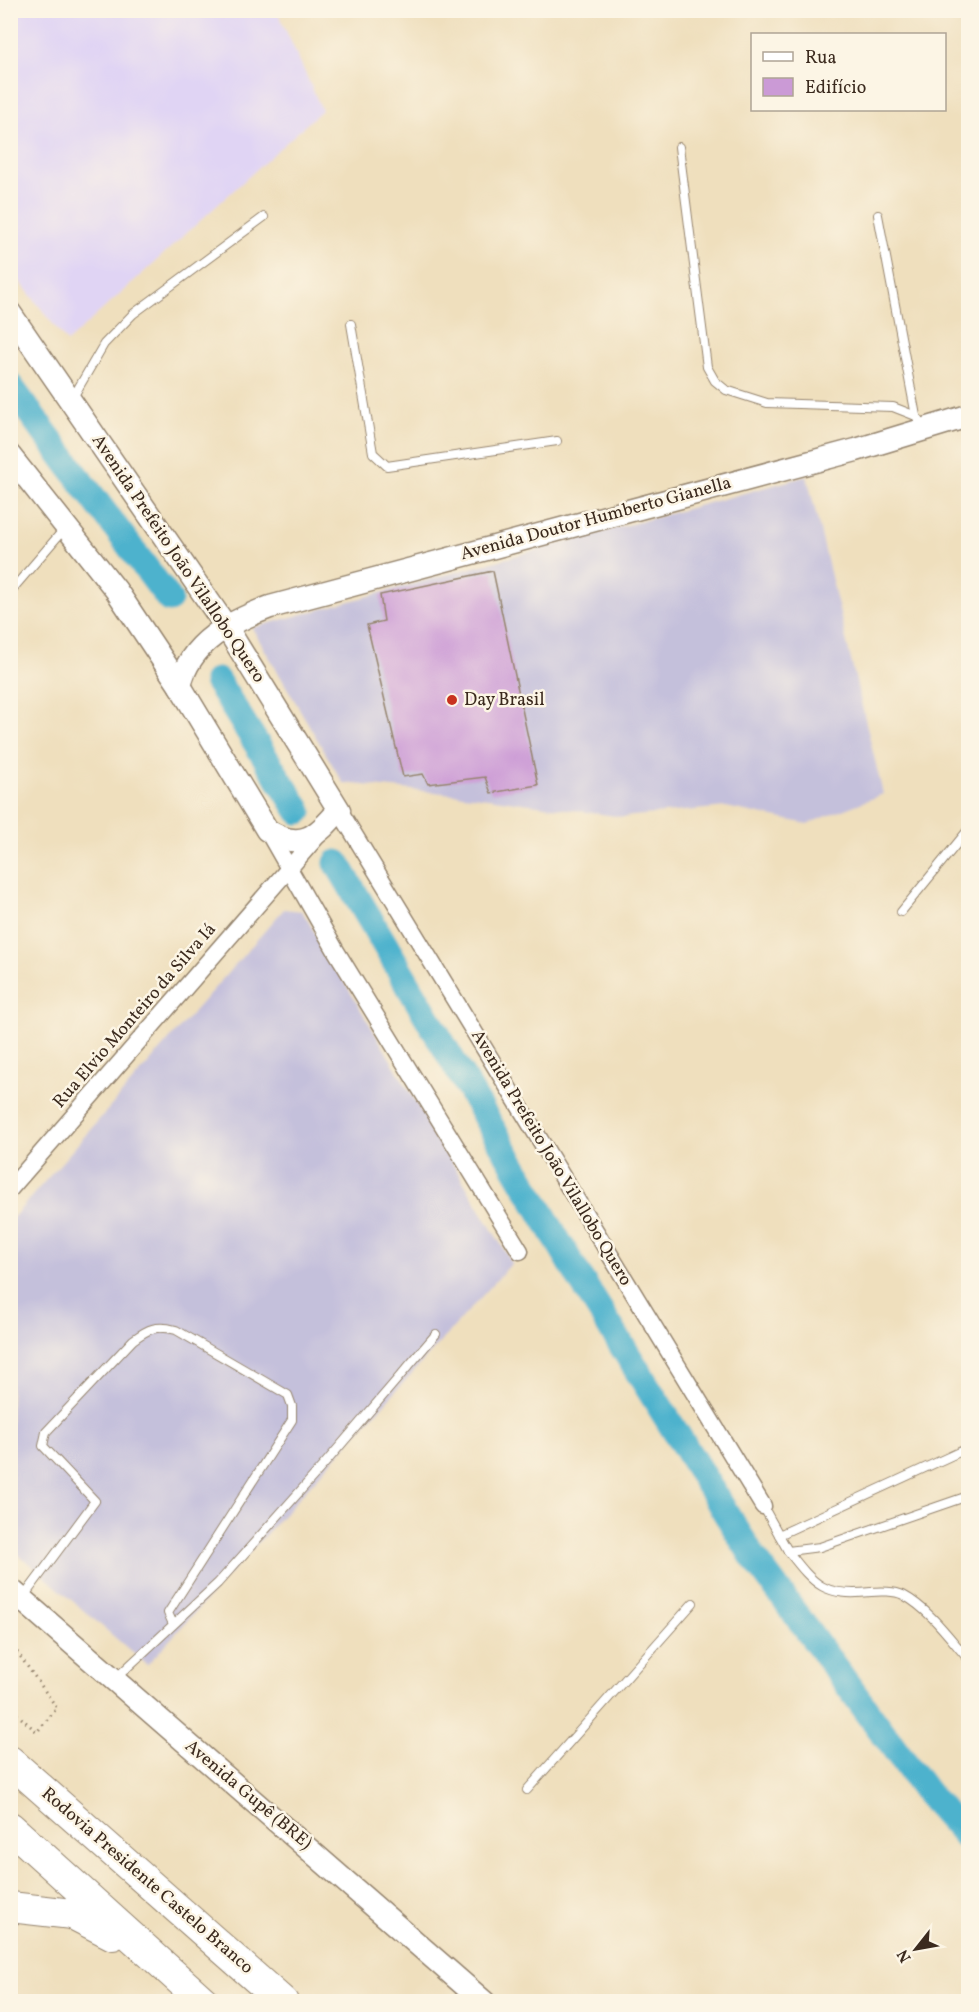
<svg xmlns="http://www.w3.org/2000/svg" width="979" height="2012" font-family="Vollkorn,serif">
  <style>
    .built { fill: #e0d4f4 }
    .industrial { fill: #c4c0db }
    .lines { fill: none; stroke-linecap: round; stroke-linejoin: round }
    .river { stroke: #4eb2cd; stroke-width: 27 }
    .building { fill: #cb9ad6 }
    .lane-casing { stroke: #95846e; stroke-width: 10 }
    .street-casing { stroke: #95846e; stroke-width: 19 }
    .secondary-casing { stroke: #95846e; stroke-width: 25 }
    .highway-casing { stroke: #95846e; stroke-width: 32 }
    .path { stroke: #95846e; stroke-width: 3; stroke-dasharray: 1.5 4.5; stroke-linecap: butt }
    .lane { stroke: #fff; stroke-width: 8 }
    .street { stroke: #fff; stroke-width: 16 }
    .secondary { stroke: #fff; stroke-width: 22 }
    .highway { stroke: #fff; stroke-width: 30 }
    .poi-dot { fill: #c8321e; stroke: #fcf5e5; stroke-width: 2 }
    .labels { text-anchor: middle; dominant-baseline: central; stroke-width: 5; stroke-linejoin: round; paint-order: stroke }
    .street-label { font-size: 18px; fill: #3b2a1e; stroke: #fcf5e5 }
    .poi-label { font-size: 18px; fill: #3b2a1e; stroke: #fcf5e5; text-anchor: start }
  </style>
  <rect width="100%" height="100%" fill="#fcf5e5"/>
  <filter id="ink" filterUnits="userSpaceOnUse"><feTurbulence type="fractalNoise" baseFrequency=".0167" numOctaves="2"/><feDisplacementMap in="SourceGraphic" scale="12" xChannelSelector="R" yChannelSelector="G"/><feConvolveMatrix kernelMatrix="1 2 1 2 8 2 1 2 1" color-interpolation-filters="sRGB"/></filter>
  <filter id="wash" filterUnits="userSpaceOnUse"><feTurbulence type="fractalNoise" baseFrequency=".008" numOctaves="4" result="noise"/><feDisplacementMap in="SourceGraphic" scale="24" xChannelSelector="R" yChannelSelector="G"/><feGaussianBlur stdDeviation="1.35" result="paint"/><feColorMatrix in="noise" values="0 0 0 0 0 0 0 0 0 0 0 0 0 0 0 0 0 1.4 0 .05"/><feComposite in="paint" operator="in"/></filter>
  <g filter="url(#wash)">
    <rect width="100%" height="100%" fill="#efdfbd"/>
    <!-- built -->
    <path class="built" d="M11,10L277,11L322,110L67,342L11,270Z"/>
    <!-- industrial -->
    <g class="industrial">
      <path d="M807,476L883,794L807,824L726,807L623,817L473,796L343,783L252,628Z"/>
      <path d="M284,909L302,911L512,1263L147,1665L11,1548V1220Z"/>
    </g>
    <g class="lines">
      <!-- river -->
      <g class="river">
        <path d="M10,386L169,599"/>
        <path d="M217,681L299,811"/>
        <path d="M337,863L578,1275L752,1555L928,1794L968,1839"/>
      </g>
    </g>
    <g id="blocks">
      <!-- building -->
      <path class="building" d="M493,571L538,785L491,793L485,777L428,784L423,774L403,777L367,625L384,621L380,595Z"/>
    </g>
  </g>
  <g filter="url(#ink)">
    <use href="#blocks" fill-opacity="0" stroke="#95846e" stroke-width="1.5"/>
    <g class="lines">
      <defs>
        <g id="lane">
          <path d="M679,147L707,367L715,381L726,390L767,403L893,407L916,416L924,427"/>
          <path d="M878,215L916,416"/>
          <path d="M351,324L373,453L387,466L557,441"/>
          <path d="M72,399L104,344L133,314L264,217"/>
          <path d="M10,592L65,528"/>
          <path d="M901,912L968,830"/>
          <path d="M763,1506L788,1551L820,1547L968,1496"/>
          <path d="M779,1535L968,1448"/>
          <path d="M788,1551C815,1586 825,1597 871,1592C880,1591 895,1591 903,1595C929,1609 949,1637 968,1659"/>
          <path d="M22,1599L95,1501L43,1446L46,1432L133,1340C149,1328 157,1325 176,1330L288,1395L292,1406V1420L168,1613L173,1624"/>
          <path d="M116,1678L218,1583L327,1461L436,1334"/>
          <path d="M527,1790L693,1603"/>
        </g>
        <g id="street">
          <path d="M339,810L763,1506"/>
          <path d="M267,830L336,951L520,1251"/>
          <path d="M10,1189L319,834"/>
        </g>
        <g id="secondary">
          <path d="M10,313L225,625L339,810C317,836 301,852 267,830L180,686L116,590L10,456"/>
          <path d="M180,686C189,642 232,621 270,607L856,450L968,416"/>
          <path d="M10,1589L484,2002"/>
        </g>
        <g id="highway">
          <path d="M10,1761L283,2002"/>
          <path d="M10,1827L204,2002"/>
          <path d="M10,1907L72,1914L113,1935"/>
        </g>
      </defs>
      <!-- lane casing -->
      <use href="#lane" class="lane-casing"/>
      <!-- street casing -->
      <use href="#street" class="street-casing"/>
      <!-- secondary casing -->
      <use href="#secondary" class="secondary-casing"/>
      <!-- highway casing -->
      <use href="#highway" class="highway-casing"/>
      <!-- path -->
      <path class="path" d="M10,1642L57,1708L37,1732L10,1708"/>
      <!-- lane -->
      <use href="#lane" class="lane"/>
      <!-- street -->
      <use href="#street" class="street"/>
      <!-- secondary -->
      <use href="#secondary" class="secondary"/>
      <!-- highway -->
      <use href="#highway" class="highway"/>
    </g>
  </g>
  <!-- markers -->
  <circle class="poi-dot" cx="452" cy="700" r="6"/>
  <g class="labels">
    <!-- street labels -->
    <g class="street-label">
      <text transform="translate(596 519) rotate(-15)">Avenida Doutor Humberto Gianella</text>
      <text transform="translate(178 559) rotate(56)">Avenida Prefeito João Vilallobo Quero</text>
      <text transform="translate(135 1016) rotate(-49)">Rua Elvio Monteiro da Silva Iá</text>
      <text transform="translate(551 1158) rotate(59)">Avenida Prefeito João Vilallobo Quero</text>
      <text transform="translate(248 1795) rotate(40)">Avenida Gupê (BRE)</text>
      <text transform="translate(147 1881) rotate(41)">Rodovia Presidente Castelo Branco</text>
    </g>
    <!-- poi labels -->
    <g class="poi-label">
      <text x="464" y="700">Day Brasil</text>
    </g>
  </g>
  <!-- margin -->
  <rect width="979" height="2012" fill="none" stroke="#fcf5e5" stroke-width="36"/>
  <!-- legend -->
  <rect x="751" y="33" width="195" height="78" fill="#fcf5e5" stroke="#afa495" stroke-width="1.5"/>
  <rect x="763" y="52" width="30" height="9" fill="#ffffff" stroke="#afa495" stroke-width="1.5"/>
  <text x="805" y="63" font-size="18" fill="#3b2a1e">Rua</text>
  <rect x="763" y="78" width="30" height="18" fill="#cb9ad6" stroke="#afa495" stroke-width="1.5"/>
  <text x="805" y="93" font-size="18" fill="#3b2a1e">Edifício</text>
  <!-- north arrow -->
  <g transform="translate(916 1949) rotate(239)" stroke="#fcf5e5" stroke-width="4.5" paint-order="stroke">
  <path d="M0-4.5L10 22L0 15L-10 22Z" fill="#3b2a1e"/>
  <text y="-9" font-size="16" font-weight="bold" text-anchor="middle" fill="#3b2a1e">N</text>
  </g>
</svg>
